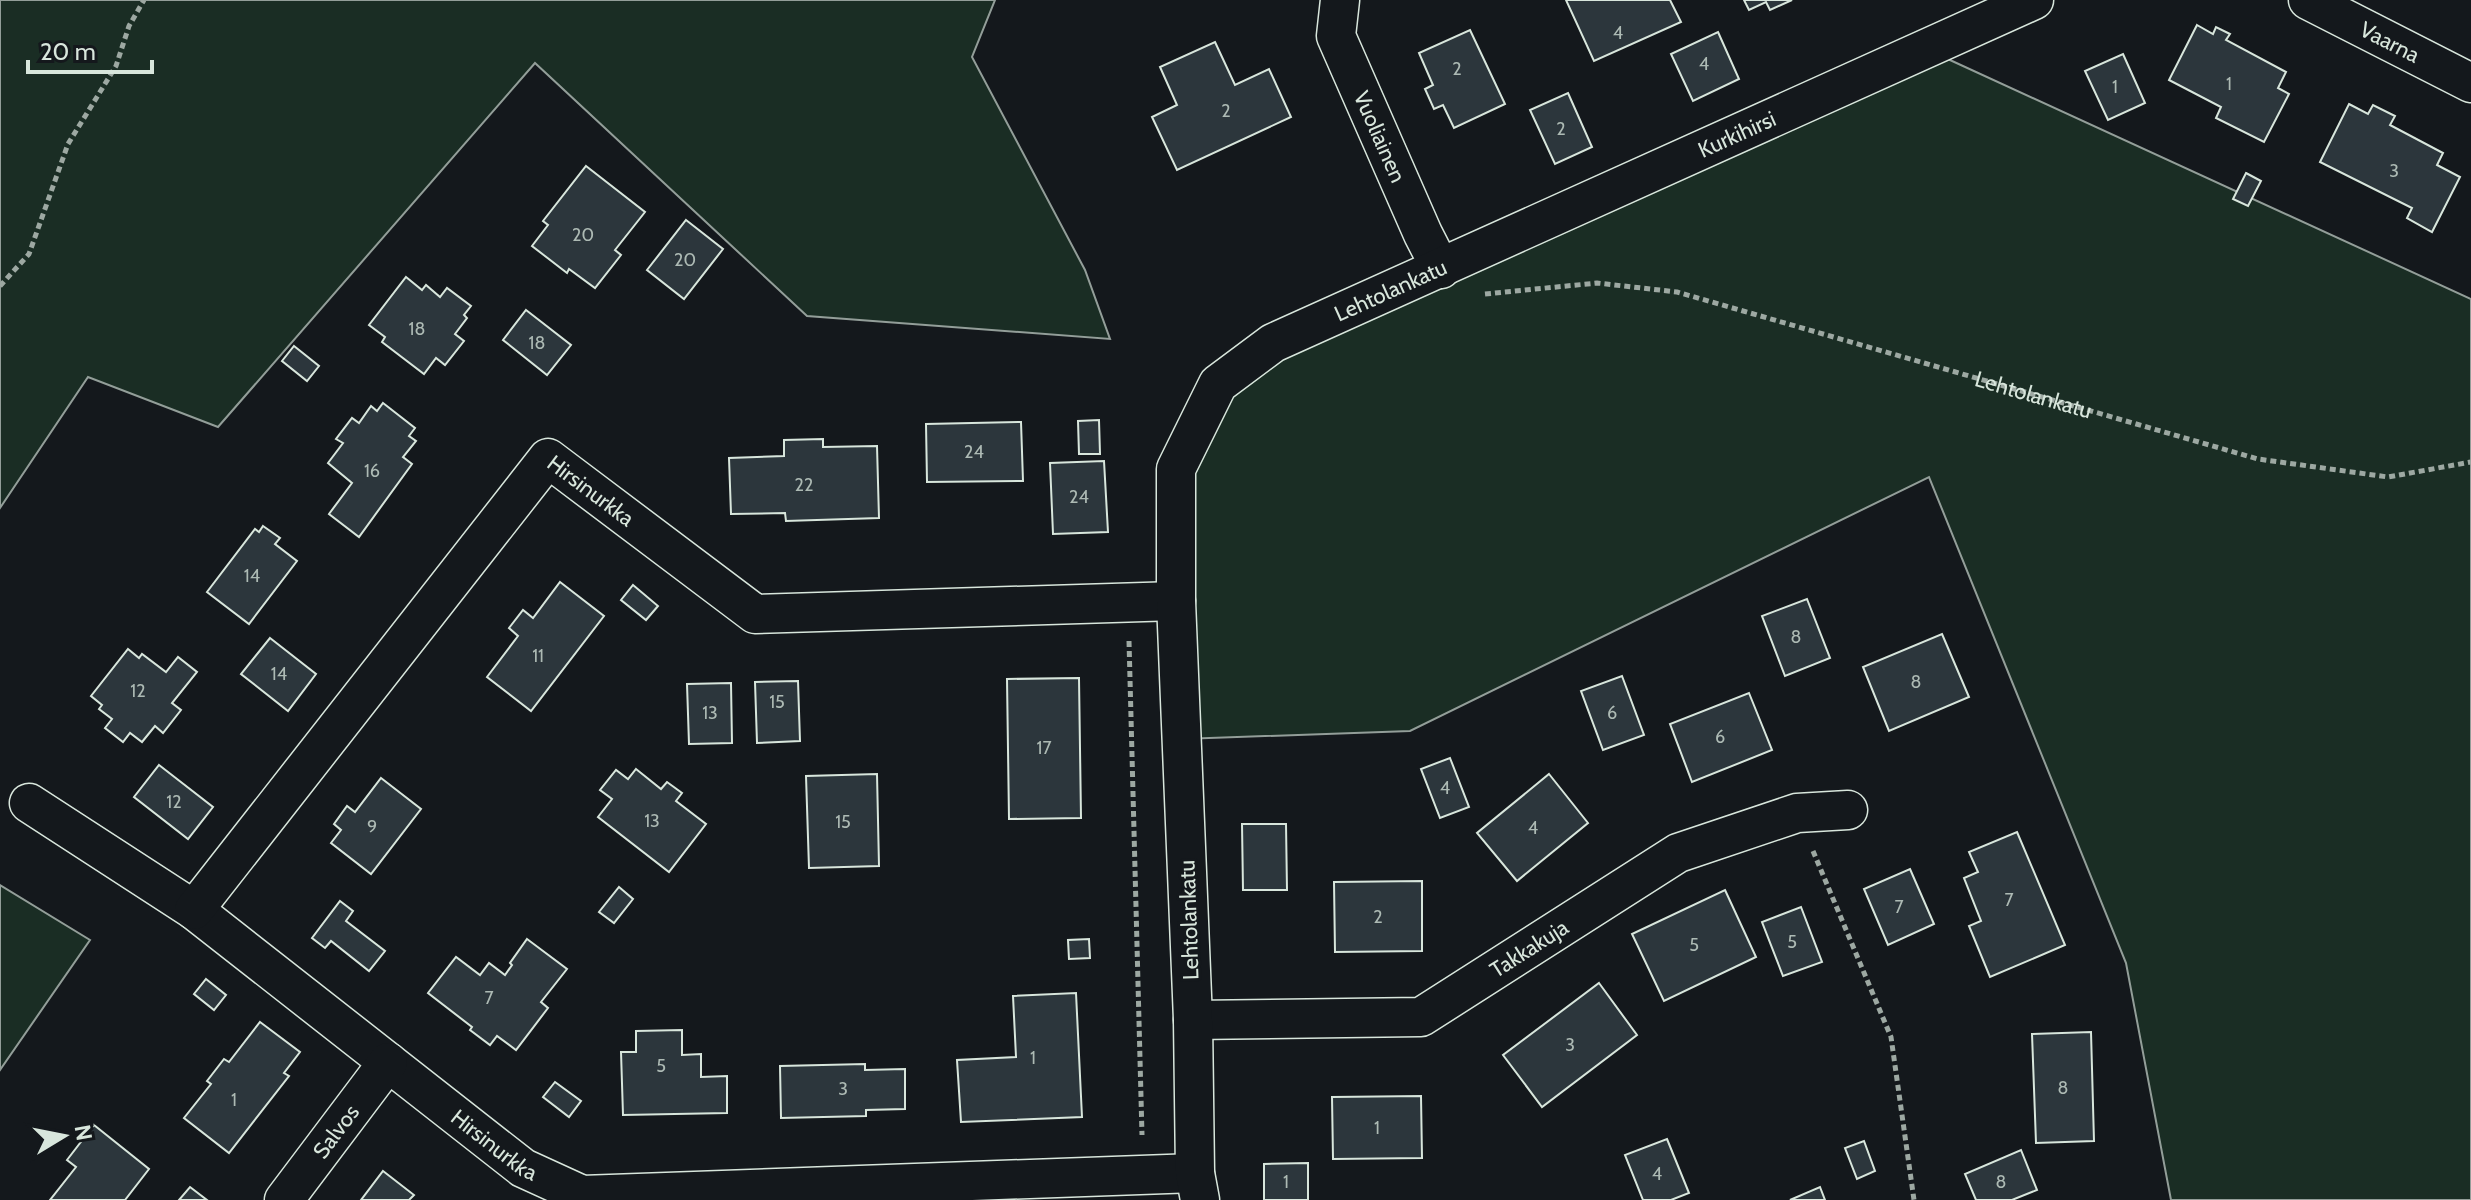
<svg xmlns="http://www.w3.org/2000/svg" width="2471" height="1200" font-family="Cabin,sans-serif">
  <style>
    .green { fill: #1a2d24; stroke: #939e99; stroke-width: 2 }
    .building { fill: #2c363c; stroke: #d8e6dc; stroke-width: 2 }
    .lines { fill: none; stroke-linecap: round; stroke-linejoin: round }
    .minor-casing { stroke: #d8e6dc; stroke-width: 41 }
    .path { stroke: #9da8a2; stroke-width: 5; stroke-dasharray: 6 4; stroke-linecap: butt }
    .minor { stroke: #14181c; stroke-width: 38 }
    .labels { text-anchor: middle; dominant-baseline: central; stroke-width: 6; stroke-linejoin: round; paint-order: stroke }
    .number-label { font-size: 18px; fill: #adbab4 }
    .street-label { font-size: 22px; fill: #d8e6dc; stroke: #14181c }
  </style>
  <rect width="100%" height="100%" fill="#14181c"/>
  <!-- green -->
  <g class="green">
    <path d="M0,0H995L972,57L1085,270L1110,339L807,316L535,63L218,427L88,377L0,508Z"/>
    <path d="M1926,49L2471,299V1200H2171L2126,963L1929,477L1410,731L1182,739L1176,469L1218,384Z"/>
    <path d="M0,885L90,940L0,1070Z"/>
  </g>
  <!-- building -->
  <g class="building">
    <path d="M1566,0H1670L1681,22L1594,61Z"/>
    <path d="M1744,0H1792L1770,10L1766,2L1749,10Z"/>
    <path d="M2197,25L2213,34L2216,27L2230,34L2226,40L2286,72L2278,88L2289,94L2264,142L2216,118L2221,107L2169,80Z"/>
    <path d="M1470,30L1505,104L1454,128L1443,105L1434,109L1425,89L1433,85L1419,53Z"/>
    <path d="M1718,32L1739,79L1693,101L1671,54Z"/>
    <path d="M1215,42L1235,85L1269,69L1291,117L1177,170L1152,117L1177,105L1160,67Z"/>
    <path d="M2123,54L2145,103L2108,120L2085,71Z"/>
    <path d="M1568,93L1592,147L1555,164L1530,110Z"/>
    <path d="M2349,104L2368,114L2373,105L2395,116L2390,125L2443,153L2437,165L2460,177L2432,232L2407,218L2412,208L2320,162Z"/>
    <path d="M586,166L645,212L615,250L621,255L595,288L569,269L567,273L532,246L548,225L543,221Z"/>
    <path d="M2246,173L2261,181L2248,206L2233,199Z"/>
    <path d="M686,220L723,249L684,299L647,270Z"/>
    <path d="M406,277L422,290L426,285L440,297L447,288L471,306L464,315L467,318L455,334L464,341L445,365L436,358L424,374L382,342L385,337L369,325Z"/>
    <path d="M526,310L571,345L547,375L503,340Z"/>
    <path d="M294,346L319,366L307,381L282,361Z"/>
    <path d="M383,403L415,428L409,436L416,441L403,457L412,464L359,537L329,514L352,483L328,463L343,443L336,439L352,418L359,423L371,406L377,411Z"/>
    <path d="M1099,420L1100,454H1079L1078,421Z"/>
    <path d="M1021,422L1023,481L927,482L926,424Z"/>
    <path d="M823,439V447L877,446L879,518L786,521L785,513L731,514L729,458L784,456V440Z"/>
    <path d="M1104,461L1108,532L1053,534L1050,463Z"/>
    <path d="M263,526L280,538L275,544L297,561L249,624L207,592L255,529L259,532Z"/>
    <path d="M560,582L604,616L531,711L487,677L518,636L509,628L523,610L533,618Z"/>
    <path d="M633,585L658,606L646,620L621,600Z"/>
    <path d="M1807,599L1830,658L1785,676L1762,616Z"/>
    <path d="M1942,634L1969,697L1889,731L1863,667Z"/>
    <path d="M270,638L316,674L288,711L241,674Z"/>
    <path d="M128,649L139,658L142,654L166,672L178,657L197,672L172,703L181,710L163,733L155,726L142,742L130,733L123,742L105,728L112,719L99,709L102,705L91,696Z"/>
    <path d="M1622,676L1644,735L1603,750L1581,691Z"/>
    <path d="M1079,678L1081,818L1009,819L1007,679Z"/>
    <path d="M798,681L800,741L757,743L755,682Z"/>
    <path d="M731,683L732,743L689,744L687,684Z"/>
    <path d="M1749,693L1772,750L1692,782L1670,724Z"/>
    <path d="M1450,758L1469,807L1440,818L1421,769Z"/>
    <path d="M159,765L213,807L188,839L134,797Z"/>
    <path d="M636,769L661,789L667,782L682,793L676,801L706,824L669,872L598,817L612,799L600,790L616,770L628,779Z"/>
    <path d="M877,774L879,866L809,868L806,776Z"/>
    <path d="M1549,774L1588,823L1517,881L1477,833Z"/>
    <path d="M381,778L421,809L371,874L331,843L341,830L334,824L347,806L355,812Z"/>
    <path d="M1242,824H1286L1287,890H1243Z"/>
    <path d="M2017,832L2065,945L1990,977L1969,926L1981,921L1964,878L1978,872L1969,852Z"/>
    <path d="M1910,869L1934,924L1888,945L1864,889Z"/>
    <path d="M1422,881V951L1335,952L1334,882Z"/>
    <path d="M619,887L633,899L614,923L599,912Z"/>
    <path d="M1725,890L1756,957L1664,1001L1632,934Z"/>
    <path d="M340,901L353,911L346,921L385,951L369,971L331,941L325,948L312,938Z"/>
    <path d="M1801,907L1822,962L1783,976L1762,922Z"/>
    <path d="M527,939L567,969L541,1002L548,1008L516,1050L497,1036L490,1045L470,1030L472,1027L428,993L456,957L480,975L489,963L505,975L512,965L510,963Z"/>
    <path d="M1089,939L1090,958L1069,959L1068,940Z"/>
    <path d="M206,979L226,995L214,1010L194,994Z"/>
    <path d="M1599,983L1637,1035L1542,1107L1503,1055Z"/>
    <path d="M1076,993L1082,1117L961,1122L957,1060L1016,1057L1013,996Z"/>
    <path d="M260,1022L300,1052L284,1073L289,1076L229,1153L184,1118L211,1084L207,1081L224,1059L229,1062Z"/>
    <path d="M682,1030V1055L701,1054V1077L727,1076V1113L623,1115L621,1052H636V1031Z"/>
    <path d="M2091,1032L2094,1141L2036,1143L2032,1034Z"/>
    <path d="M865,1064V1070L905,1069V1109L866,1110V1116L781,1118L780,1066Z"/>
    <path d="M555,1082L581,1101L569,1117L543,1097Z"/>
    <path d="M1421,1096L1422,1158L1333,1159L1332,1097Z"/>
    <path d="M94,1125L149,1169L125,1200H50L76,1167L67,1160Z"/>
    <path d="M1667,1139L1689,1193L1671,1200H1643L1625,1155Z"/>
    <path d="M1864,1141L1875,1171L1857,1179L1845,1148Z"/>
    <path d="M2021,1150L2037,1190L2012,1200H1976L1965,1174Z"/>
    <path d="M1308,1163V1200H1264V1164Z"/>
    <path d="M383,1171L414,1195L409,1200H361Z"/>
    <path d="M190,1187L207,1200H179Z"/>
    <path d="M1820,1187L1825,1200H1790Z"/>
  </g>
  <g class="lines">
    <defs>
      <g id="minor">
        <path id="s2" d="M1340,0L1336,36L1423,234L1441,269"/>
        <path id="s3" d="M2308,0L2471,83"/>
        <path id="s4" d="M29,803L194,910L523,1168L582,1195L1195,1173"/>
        <path id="s5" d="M194,910L548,458L755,614L1176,601"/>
        <path id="s6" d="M1193,1020L1421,1017L1678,853L1797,813L1848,810"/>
        <path id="s7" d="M284,1200L388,1062"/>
        <path id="s8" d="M1200,1200L1195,1173L1193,1020L1176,601V469L1218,384L1273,343L2034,0"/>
      </g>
    </defs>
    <!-- minor casing -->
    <use href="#minor" class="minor-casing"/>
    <!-- path -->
    <g class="path">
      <path d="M0,286L29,254L68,144L116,66L129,26L144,0"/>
      <path id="s1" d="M1485,294L1597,283L1677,292L2258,459L2388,477L2471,462"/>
      <path d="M1129,641L1142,1135"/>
      <path d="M1813,851L1891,1037L1914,1200"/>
    </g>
    <!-- minor -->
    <use href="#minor" class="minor"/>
  </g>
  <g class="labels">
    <!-- number labels -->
    <g class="number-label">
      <text x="1618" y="33">4</text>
      <text x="1704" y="64">4</text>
      <text x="1457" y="69">2</text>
      <text x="2229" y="84">1</text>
      <text x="2115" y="87">1</text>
      <text x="1226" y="111">2</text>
      <text x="1561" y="129">2</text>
      <text x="2394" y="171">3</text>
      <text x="583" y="235">20</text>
      <text x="685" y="260">20</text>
      <text x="417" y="329">18</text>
      <text x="537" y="343">18</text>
      <text x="974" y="452">24</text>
      <text x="372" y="471">16</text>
      <text x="804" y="485">22</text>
      <text x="1079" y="497">24</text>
      <text x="252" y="576">14</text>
      <text x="1796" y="637">8</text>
      <text x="538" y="656">11</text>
      <text x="279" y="674">14</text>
      <text x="1916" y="682">8</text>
      <text x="138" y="691">12</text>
      <text x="777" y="702">15</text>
      <text x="710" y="713">13</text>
      <text x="1612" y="713">6</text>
      <text x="1720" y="737">6</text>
      <text x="1044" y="748">17</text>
      <text x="1445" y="788">4</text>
      <text x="174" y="802">12</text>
      <text x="652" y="821">13</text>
      <text x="843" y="822">15</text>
      <text x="372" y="827">9</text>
      <text x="1533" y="828">4</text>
      <text x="2009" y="900">7</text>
      <text x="1899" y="907">7</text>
      <text x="1378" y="917">2</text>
      <text x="1792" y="942">5</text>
      <text x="1694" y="945">5</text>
      <text x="489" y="998">7</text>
      <text x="1570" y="1045">3</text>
      <text x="1033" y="1058">1</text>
      <text x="661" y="1066">5</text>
      <text x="2063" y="1088">8</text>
      <text x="843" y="1089">3</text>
      <text x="234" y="1100">1</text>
      <text x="1377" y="1128">1</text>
      <text x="1657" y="1174">4</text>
      <text x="1286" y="1182">1</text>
      <text x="2001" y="1182">8</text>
    </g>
    <!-- street labels -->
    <g class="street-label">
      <text stroke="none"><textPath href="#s3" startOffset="92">Vaarna</textPath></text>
      <text stroke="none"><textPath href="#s8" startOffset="1404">Kurkihirsi</textPath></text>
      <text stroke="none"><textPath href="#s2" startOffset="146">Vuoliainen</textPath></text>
      <text stroke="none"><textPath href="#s8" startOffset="1024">Lehtolankatu</textPath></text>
      <text stroke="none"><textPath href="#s1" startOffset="564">Lehtolankatu</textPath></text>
      <text stroke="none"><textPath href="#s5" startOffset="628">Hirsinurkka</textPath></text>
      <text transform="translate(1189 920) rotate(-92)">Lehtolankatu</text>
      <text stroke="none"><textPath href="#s6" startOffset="356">Takkakuja</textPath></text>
      <text stroke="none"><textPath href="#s7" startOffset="86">Salvos</textPath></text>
      <text stroke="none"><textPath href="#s4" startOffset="578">Hirsinurkka</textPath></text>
    </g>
  </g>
  <!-- north arrow -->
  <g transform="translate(64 1136) rotate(80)" stroke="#14181c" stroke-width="6" paint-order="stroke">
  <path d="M0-6L14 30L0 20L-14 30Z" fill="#d8e6dc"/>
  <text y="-12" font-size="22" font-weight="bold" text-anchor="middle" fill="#d8e6dc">N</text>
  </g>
  <!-- scale -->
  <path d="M28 60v12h124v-12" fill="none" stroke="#d8e6dc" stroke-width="4"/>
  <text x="40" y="60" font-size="24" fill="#d8e6dc" stroke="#14181c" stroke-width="6" paint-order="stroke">20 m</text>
</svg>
